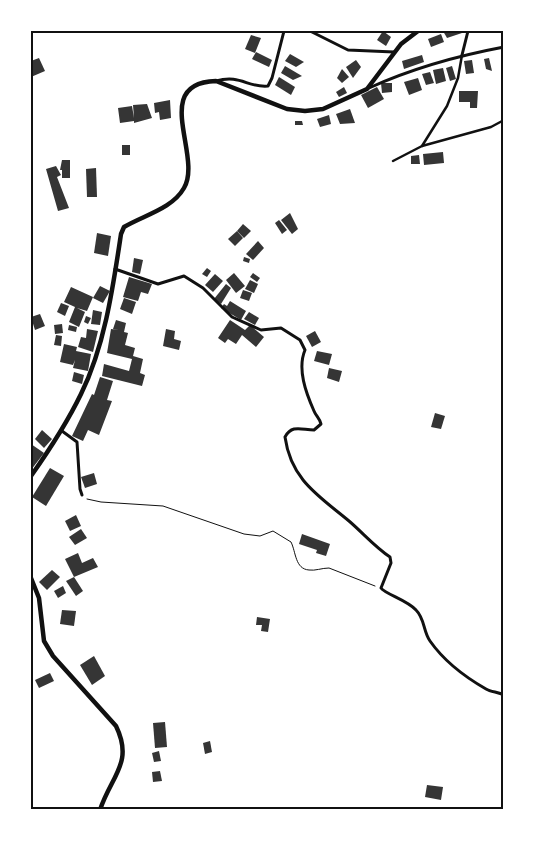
<svg xmlns="http://www.w3.org/2000/svg" width="535" height="841" font-family="'Noto Sans',sans-serif">
  <style>
    .building { fill: #353535 }
    .lines { fill: none; stroke-linecap: round; stroke-linejoin: round }
    .path { stroke: #111; stroke-width: 1 }
    .pedestrian { stroke: #111; stroke-width: 2.5 }
    .minor { stroke: #111; stroke-width: 3 }
    .secondary { stroke: #111; stroke-width: 4.5 }
    .neatline { fill: none; stroke: #111; stroke-width: 2 }
  </style>
  <rect width="100%" height="100%" fill="#fff"/>
  <!-- building -->
  <g class="building">
    <path d="M383,31L391,37L386,46L377,40Z"/>
    <path d="M443,31H461L462,33L447,38Z"/>
    <path d="M441,34L444,42L431,47L428,39Z"/>
    <path d="M251,35L261,38L255,53L245,49Z"/>
    <path d="M256,52L272,60L269,67L252,59Z"/>
    <path d="M290,54L304,62L296,67L285,61Z"/>
    <path d="M422,55L424,62L404,69L402,61Z"/>
    <path d="M39,58L45,71L31,77V61Z"/>
    <path d="M489,58L492,71L486,69L484,59Z"/>
    <path d="M356,60L361,67L353,78L346,67Z"/>
    <path d="M472,60L474,73L466,74L464,61Z"/>
    <path d="M285,66L302,76L293,80L281,73Z"/>
    <path d="M452,66L456,79L450,81L446,68Z"/>
    <path d="M443,68L446,81L436,84L433,70Z"/>
    <path d="M342,69L349,77L342,83L337,78Z"/>
    <path d="M430,72L434,83L426,85L422,74Z"/>
    <path d="M279,77L295,87L291,95L275,85Z"/>
    <path d="M418,78L422,90L409,95L404,82Z"/>
    <path d="M381,83H392V92L382,93Z"/>
    <path d="M344,87L347,93L339,97L336,92Z"/>
    <path d="M377,87L384,99L368,108L361,95Z"/>
    <path d="M459,91H478L477,108H470V102H459Z"/>
    <path d="M170,100L171,118L160,120L159,112L155,113L154,103Z"/>
    <path d="M147,104L152,118L134,123V121L120,123L118,108L132,106L134,118L133,105Z"/>
    <path d="M350,109L355,123L340,124L336,114Z"/>
    <path d="M329,115L331,124L320,127L317,119Z"/>
    <path d="M295,121H302L303,125H295Z"/>
    <rect x="122" y="145" width="8" height="10"/>
    <path d="M443,152L444,163L424,165L423,154Z"/>
    <path d="M419,155L420,164H411V156Z"/>
    <path d="M62,160H70V178H62V170H60Z"/>
    <path d="M56,166L61,175L57,177L69,208L58,211L46,169Z"/>
    <path d="M96,168L97,197H87L86,169Z"/>
    <path d="M290,213L298,229L292,234L281,220Z"/>
    <path d="M279,220L287,230L282,234L275,223Z"/>
    <path d="M243,224L251,231L244,238L237,231Z"/>
    <path d="M237,231L243,238L235,246L228,239Z"/>
    <path d="M97,233L111,236L108,256L94,253Z"/>
    <path d="M258,241L264,248L253,260L246,254Z"/>
    <path d="M244,257L250,259L249,263L243,261Z"/>
    <path d="M134,258L143,260L140,274L132,272Z"/>
    <path d="M207,268L211,271L207,277L202,274Z"/>
    <path d="M234,273L245,286L236,293L226,280Z"/>
    <path d="M253,273L260,278L257,282L250,277Z"/>
    <path d="M215,274L223,281L213,292L205,285Z"/>
    <path d="M129,277L152,284L148,294L141,292L138,301L123,297Z"/>
    <path d="M250,280L258,284L254,293L245,289Z"/>
    <path d="M226,284L231,288L221,304L214,299Z"/>
    <path d="M100,286L110,291L103,303L93,298Z"/>
    <path d="M71,287L93,297L87,311L77,308L85,312L79,327L69,322L75,307L64,302Z"/>
    <path d="M243,290L252,293L249,301L240,298Z"/>
    <path d="M124,298L136,302L132,314L120,309Z"/>
    <path d="M230,301L246,311L241,320L221,308L224,304L227,306Z"/>
    <path d="M61,303L69,306L65,316L57,312Z"/>
    <path d="M93,310L102,312L100,325L91,324Z"/>
    <path d="M249,312L259,318L255,325L244,319Z"/>
    <path d="M40,314L45,326L35,330L31,317Z"/>
    <path d="M86,316L91,318L88,324L84,322Z"/>
    <path d="M116,320L126,323L124,332L128,333L125,345L135,348L133,356L143,359L140,373L145,375L142,386L102,376L104,364L129,371L132,359L107,353L111,329L119,330L113,329Z"/>
    <path d="M230,320L245,330L250,325L264,337L256,347L242,335L236,344L228,339L225,343L218,338Z"/>
    <path d="M62,324L63,333L55,334L54,325Z"/>
    <path d="M69,325L77,327L76,332L68,330Z"/>
    <path d="M87,329L98,331L93,352L78,347L81,337L86,338Z"/>
    <path d="M166,329L175,331L174,339L181,341L179,350L163,346Z"/>
    <path d="M315,331L321,342L312,347L306,336Z"/>
    <path d="M56,335L62,336L61,346L54,345Z"/>
    <path d="M64,344L77,347L76,351L91,354L88,371L73,368L75,360L73,365L60,362Z"/>
    <path d="M317,351L332,354L329,365L314,361Z"/>
    <path d="M329,368L342,371L339,382L327,378Z"/>
    <path d="M74,372L84,375L82,384L72,381Z"/>
    <path d="M100,377L113,381L107,400L112,401L99,435L88,430L83,441L72,436L92,394L94,395Z"/>
    <path d="M435,413L445,416L441,429L431,427Z"/>
    <path d="M42,430L52,439L44,448L35,439Z"/>
    <path d="M31,444L44,453L31,470Z"/>
    <path d="M50,468L64,476L46,506L32,497Z"/>
    <path d="M94,473L97,484L85,488L81,477Z"/>
    <path d="M76,515L81,526L70,531L65,521Z"/>
    <path d="M81,529L87,538L75,545L69,537Z"/>
    <path d="M302,534L330,544L326,556L316,553L317,550L299,544Z"/>
    <path d="M78,553L82,563L93,558L98,567L74,577L65,559Z"/>
    <path d="M52,570L60,577L47,590L39,582Z"/>
    <path d="M74,577L83,591L76,596L66,581Z"/>
    <path d="M63,586L66,593L58,598L54,591Z"/>
    <path d="M62,610L76,611L74,626L60,624Z"/>
    <path d="M257,617L270,619L268,632L261,631L262,625H256Z"/>
    <path d="M94,656L105,676L92,685L80,665Z"/>
    <path d="M50,673L54,681L39,688L35,680Z"/>
    <path d="M165,722L167,747L155,748L153,723Z"/>
    <path d="M210,741L212,752L205,754L203,743Z"/>
    <path d="M159,751L161,761L154,762L152,753Z"/>
    <path d="M160,771L162,781L153,782L152,772Z"/>
    <path d="M427,785L443,787L441,800L425,797Z"/>
  </g>
  <g class="lines">
    <!-- path -->
    <path class="path" d="M87,499L101,502L163,506L244,534L260,536L273,531L291,542C296,552 295,569 309,570C315,571 322,568 329,568L375,586"/>
    <!-- pedestrian -->
    <g class="pedestrian">
      <path d="M422,146L447,106L458,78L462,55"/>
      <path d="M393,161L422,146L491,127L504,120"/>
    </g>
    <!-- minor -->
    <g class="minor">
      <path d="M310,31L348,50L394,52"/>
      <path d="M462,55L468,31"/>
      <path d="M216,81C241,74 247,88 268,86L272,78L284,31"/>
      <path d="M369,88C413,68 456,56 504,47"/>
      <path d="M115,269L158,284L184,276L203,288L232,317L261,330L281,328L300,340L305,350C297,369 306,393 314,411C316,416 320,419 321,424L314,430C302,430 292,424 285,437C291,480 319,496 349,521C363,533 375,547 390,557L391,563L381,588C385,594 407,600 416,610C425,619 423,631 430,641C444,661 465,677 486,689C491,692 498,692 504,695"/>
      <path d="M62,431L77,442L80,489L82,495"/>
    </g>
    <!-- secondary -->
    <g class="secondary">
      <path d="M31,476C50,449 67,423 81,394C105,345 113,287 121,234L124,227C144,215 172,209 184,188C203,156 150,83 216,81L287,109L305,111L323,109L367,89L401,44L418,31"/>
      <path d="M31,578L39,598L44,641L53,656L116,726C134,763 111,776 100,810"/>
    </g>
  </g>
  <!-- border -->
  <rect width="535" height="841" fill="none" stroke="#ffffff" stroke-width="65"/>
  <rect x="32" y="32" width="470" height="776" class="neatline"/>
</svg>
